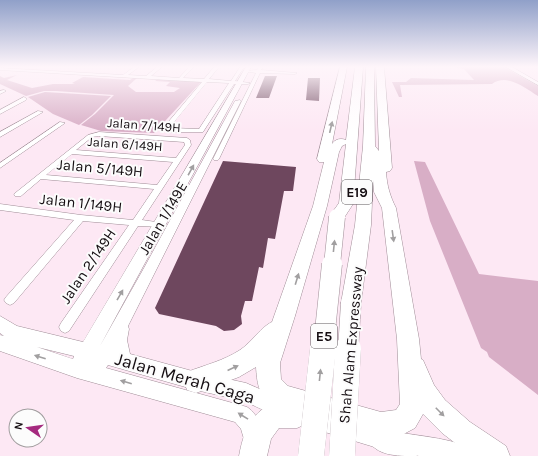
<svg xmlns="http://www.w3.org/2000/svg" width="538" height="456" font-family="Karla,sans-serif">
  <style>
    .green { fill: #d8aec6 }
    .building { fill: #6e475e }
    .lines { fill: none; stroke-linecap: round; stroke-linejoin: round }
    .street-casing { stroke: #a08d97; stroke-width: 1 }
    .secondary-casing { stroke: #a08d97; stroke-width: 1 }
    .highway-casing { stroke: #a08d97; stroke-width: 1 }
    .street { fill: #fff; fill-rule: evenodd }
    .secondary { fill: #fff; fill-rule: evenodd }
    .highway { fill: #fff; fill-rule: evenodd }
    .highway-bridge-far2-casing { stroke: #a08d97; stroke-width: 17; stroke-linecap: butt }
    .highway-bridge-far1-casing { stroke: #a08d97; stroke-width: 21; stroke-linecap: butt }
    .highway-bridge-casing { stroke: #a08d97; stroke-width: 26; stroke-linecap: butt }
    .highway-bridge-far2 { stroke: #fff; stroke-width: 16 }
    .highway-bridge-far1 { stroke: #fff; stroke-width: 20 }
    .highway-bridge { stroke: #fff; stroke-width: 26 }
    .oneway { fill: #a19fa0 }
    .labels { text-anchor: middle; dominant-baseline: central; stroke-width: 4; stroke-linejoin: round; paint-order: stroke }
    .far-street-label { font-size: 13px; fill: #150e12; stroke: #fcfcfc }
    .shield { fill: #fcfcfc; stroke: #5a5558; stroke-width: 1 }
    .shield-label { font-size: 14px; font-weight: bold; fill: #150e12 }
    .street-label { font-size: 15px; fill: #150e12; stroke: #fcfcfc }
    .near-street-label { font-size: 18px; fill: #150e12; stroke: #fcfcfc }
  </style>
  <rect width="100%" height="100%" fill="#fde8f4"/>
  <!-- green -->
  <g class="green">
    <path d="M453,67H504L538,86V96C525,88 507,73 492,84L400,85L402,97H399L392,82H406L411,78L474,80L464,69Z"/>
    <path d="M17,75L7,80L32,88L53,84H75L72,83L83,77L130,80L133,78H137L128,86L136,92H174L180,88L166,86L170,82L155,81L158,79L202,81L154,133L101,131L81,125L95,114L114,95L56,91H44L26,96L0,84V76L4,78Z"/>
    <path d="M45,92L111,96L92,115L79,125L53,114L28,97Z"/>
    <path d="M414,161L425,162L479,274L538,281V395L489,357L487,352L481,348L430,221Z"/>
  </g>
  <!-- building -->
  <g class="building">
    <path d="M265,76H277L269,98H256Z"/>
    <path d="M308,78H320L319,101L306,100Z"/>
    <path d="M223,161L296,167L293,191H284L275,239L268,238L263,268L259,267L252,301H245L241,316L242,324L234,330L224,331L216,326L159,314L155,308Z"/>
  </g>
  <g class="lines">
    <defs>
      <g id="street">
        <path d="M134,67H139L128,75L146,76L157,67H162L151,76L179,78L189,67H194L183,78L204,79L214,67H219L209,79L231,81L240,67H244L235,81L250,83L248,84H234L203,132H171L164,127L202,82L0,70V68L123,75ZM207,82L229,83L199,129L172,128L170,127Z"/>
        <path d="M259,67H263L261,70L297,73L295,74L260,73L219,159L218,160H214L213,159L256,73L244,71L257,70Z"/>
        <path d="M506,67H512L538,82V85Z"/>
        <path d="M4,90L6,91L0,94V91Z"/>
        <path d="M24,97L27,99L26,100L0,114V110Z"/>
        <path d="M38,111L43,112L0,137V132Z"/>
        <path d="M60,122L65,123L0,168V163Z"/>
        <path d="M99,132L187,138L190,140L191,145L142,220L163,223L164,225L163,227L138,226L69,331L65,333L61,331L59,327L61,323L129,225L83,221L14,303L10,305L6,303L4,300L6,297L74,220L0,210V204L81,215L133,220L154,189L41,179L21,196H15L14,194L88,135ZM99,136L184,142L185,145L176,158L76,150L92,137ZM72,154L173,162L157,185L46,175Z"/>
      </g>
      <g id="secondary">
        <path d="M246,67H251L100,346L144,268L235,101L240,100L241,101L128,326L129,329L127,340L130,354L196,372L246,383L294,404L297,411L294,418L287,421L244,401L196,390L108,365L106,368L247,407C259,415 266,433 260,446L253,449L246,446L241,429L235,422L77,378L0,351V335L4,336L0,333V316L17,326L83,342ZM37,347L74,356L73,359Z"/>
        <path d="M312,409C335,416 358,423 381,429C411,436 443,436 472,448L475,456H419L381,449L305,426L302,419L305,412Z"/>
      </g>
      <path id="highway" d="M340,67H347L332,144C335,139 341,138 346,140L355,67H363L353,204L342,221L337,222L332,221L329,217L339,203L346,144L342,146L339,152L327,206L295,316L280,363L281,379L288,386L381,412L396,410L400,404L397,339L382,208L374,192L373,180L371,225L361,303L358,309L351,312L344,309L341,303L355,225L363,146L366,67H374L375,146L379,151L376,67H384L392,168L390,171L386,172C387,186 390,196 396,208L419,339L421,359L423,360L434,385L445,400L470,422L506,446L510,456H472L442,433L423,414L415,428L400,436L413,446L417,456C395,456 377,456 367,439L369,435L309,417L306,424L297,428H279L271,439L267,456H239C243,434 250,413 272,404C258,396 257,381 256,367L239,377L196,393L187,390L184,381L187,372C205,365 223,361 240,350C251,343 262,326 272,322L313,206L324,162H319L317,159Z"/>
    </defs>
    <!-- street casing -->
    <use href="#street" class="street-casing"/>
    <!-- secondary casing -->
    <use href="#secondary" class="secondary-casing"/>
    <!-- highway casing -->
    <use href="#highway" class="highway-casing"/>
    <!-- street -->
    <use href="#street" class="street"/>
    <!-- secondary -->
    <use href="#secondary" class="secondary"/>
    <!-- highway -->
    <use href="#highway" class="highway"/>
    <defs>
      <path id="highway-bridge-far2" d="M332,265L337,217"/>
      <g id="highway-bridge-far1">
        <path d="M323,350L332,264"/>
        <path d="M348,350L351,303"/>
      </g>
      <g id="highway-bridge">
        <path d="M311,456L323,349"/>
        <path d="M342,456L348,349"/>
      </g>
    </defs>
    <!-- highway-bridge-far2 casing -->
    <use href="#highway-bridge-far2" class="highway-bridge-far2-casing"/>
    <!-- highway-bridge-far1 casing -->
    <use href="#highway-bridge-far1" class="highway-bridge-far1-casing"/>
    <!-- highway-bridge casing -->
    <use href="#highway-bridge" class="highway-bridge-casing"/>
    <!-- highway-bridge-far2 -->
    <use href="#highway-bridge-far2" class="highway-bridge-far2"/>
    <!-- highway-bridge-far1 -->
    <use href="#highway-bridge-far1" class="highway-bridge-far1"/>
    <!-- highway-bridge -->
    <use href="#highway-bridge" class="highway-bridge"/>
  </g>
  <!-- one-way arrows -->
  <defs><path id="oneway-solid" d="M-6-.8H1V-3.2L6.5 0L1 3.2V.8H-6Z"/></defs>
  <g class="oneway">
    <use href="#oneway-solid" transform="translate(331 127) rotate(-77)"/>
    <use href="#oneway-solid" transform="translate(191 170) rotate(-61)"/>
    <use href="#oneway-solid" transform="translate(393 236) rotate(82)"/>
    <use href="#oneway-solid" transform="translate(334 246) rotate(-84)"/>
    <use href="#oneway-solid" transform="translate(297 279) rotate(-73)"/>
    <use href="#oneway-solid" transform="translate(120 295) rotate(-60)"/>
    <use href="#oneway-solid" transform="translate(40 357) rotate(-162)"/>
    <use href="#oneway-solid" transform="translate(233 368) rotate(-25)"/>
    <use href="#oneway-solid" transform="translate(320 375) rotate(-84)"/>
    <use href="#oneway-solid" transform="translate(126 382) rotate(-164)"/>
    <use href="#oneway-solid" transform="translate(440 412) rotate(45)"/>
    <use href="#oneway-solid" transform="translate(243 416) rotate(-148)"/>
  </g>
  <!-- sky -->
  <linearGradient id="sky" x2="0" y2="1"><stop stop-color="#90a0c9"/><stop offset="0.51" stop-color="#fef5fa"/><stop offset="1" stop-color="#fef5fa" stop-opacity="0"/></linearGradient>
  <rect width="538" height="131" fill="url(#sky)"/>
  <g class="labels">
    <!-- far-street labels -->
    <g class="far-street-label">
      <text transform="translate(144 125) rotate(4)">Jalan 7/149H</text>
      <text transform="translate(125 144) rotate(4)">Jalan 6/149H</text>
    </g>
    <!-- shield labels -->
    <g class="shield">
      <rect x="342" y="180" width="30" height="24" rx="3"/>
      <rect x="311" y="324" width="26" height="24" rx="3"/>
    </g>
    <g class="shield-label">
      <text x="357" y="192">E19</text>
      <text x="324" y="336">E5</text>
    </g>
    <!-- street labels -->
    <g class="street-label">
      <text transform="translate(100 168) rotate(5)">Jalan 5/149H</text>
      <text transform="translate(81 203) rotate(6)">Jalan 1/149H</text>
      <text transform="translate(163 218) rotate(-60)">Jalan 1/149E</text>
      <text transform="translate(88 266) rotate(-56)">Jalan 2/149H</text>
      <text transform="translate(351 345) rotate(-85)">Shah Alam Expressway</text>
    </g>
    <!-- near-street labels -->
    <g class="near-street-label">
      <text transform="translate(185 378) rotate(16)">Jalan Merah Caga</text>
    </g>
  </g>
  <!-- north arrow -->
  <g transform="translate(28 428) rotate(283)"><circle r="19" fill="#fcfcfc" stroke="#a09d9e"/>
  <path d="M0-3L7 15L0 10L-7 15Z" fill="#a52a7f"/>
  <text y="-6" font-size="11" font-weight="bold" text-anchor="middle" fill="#150e12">N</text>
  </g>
</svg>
